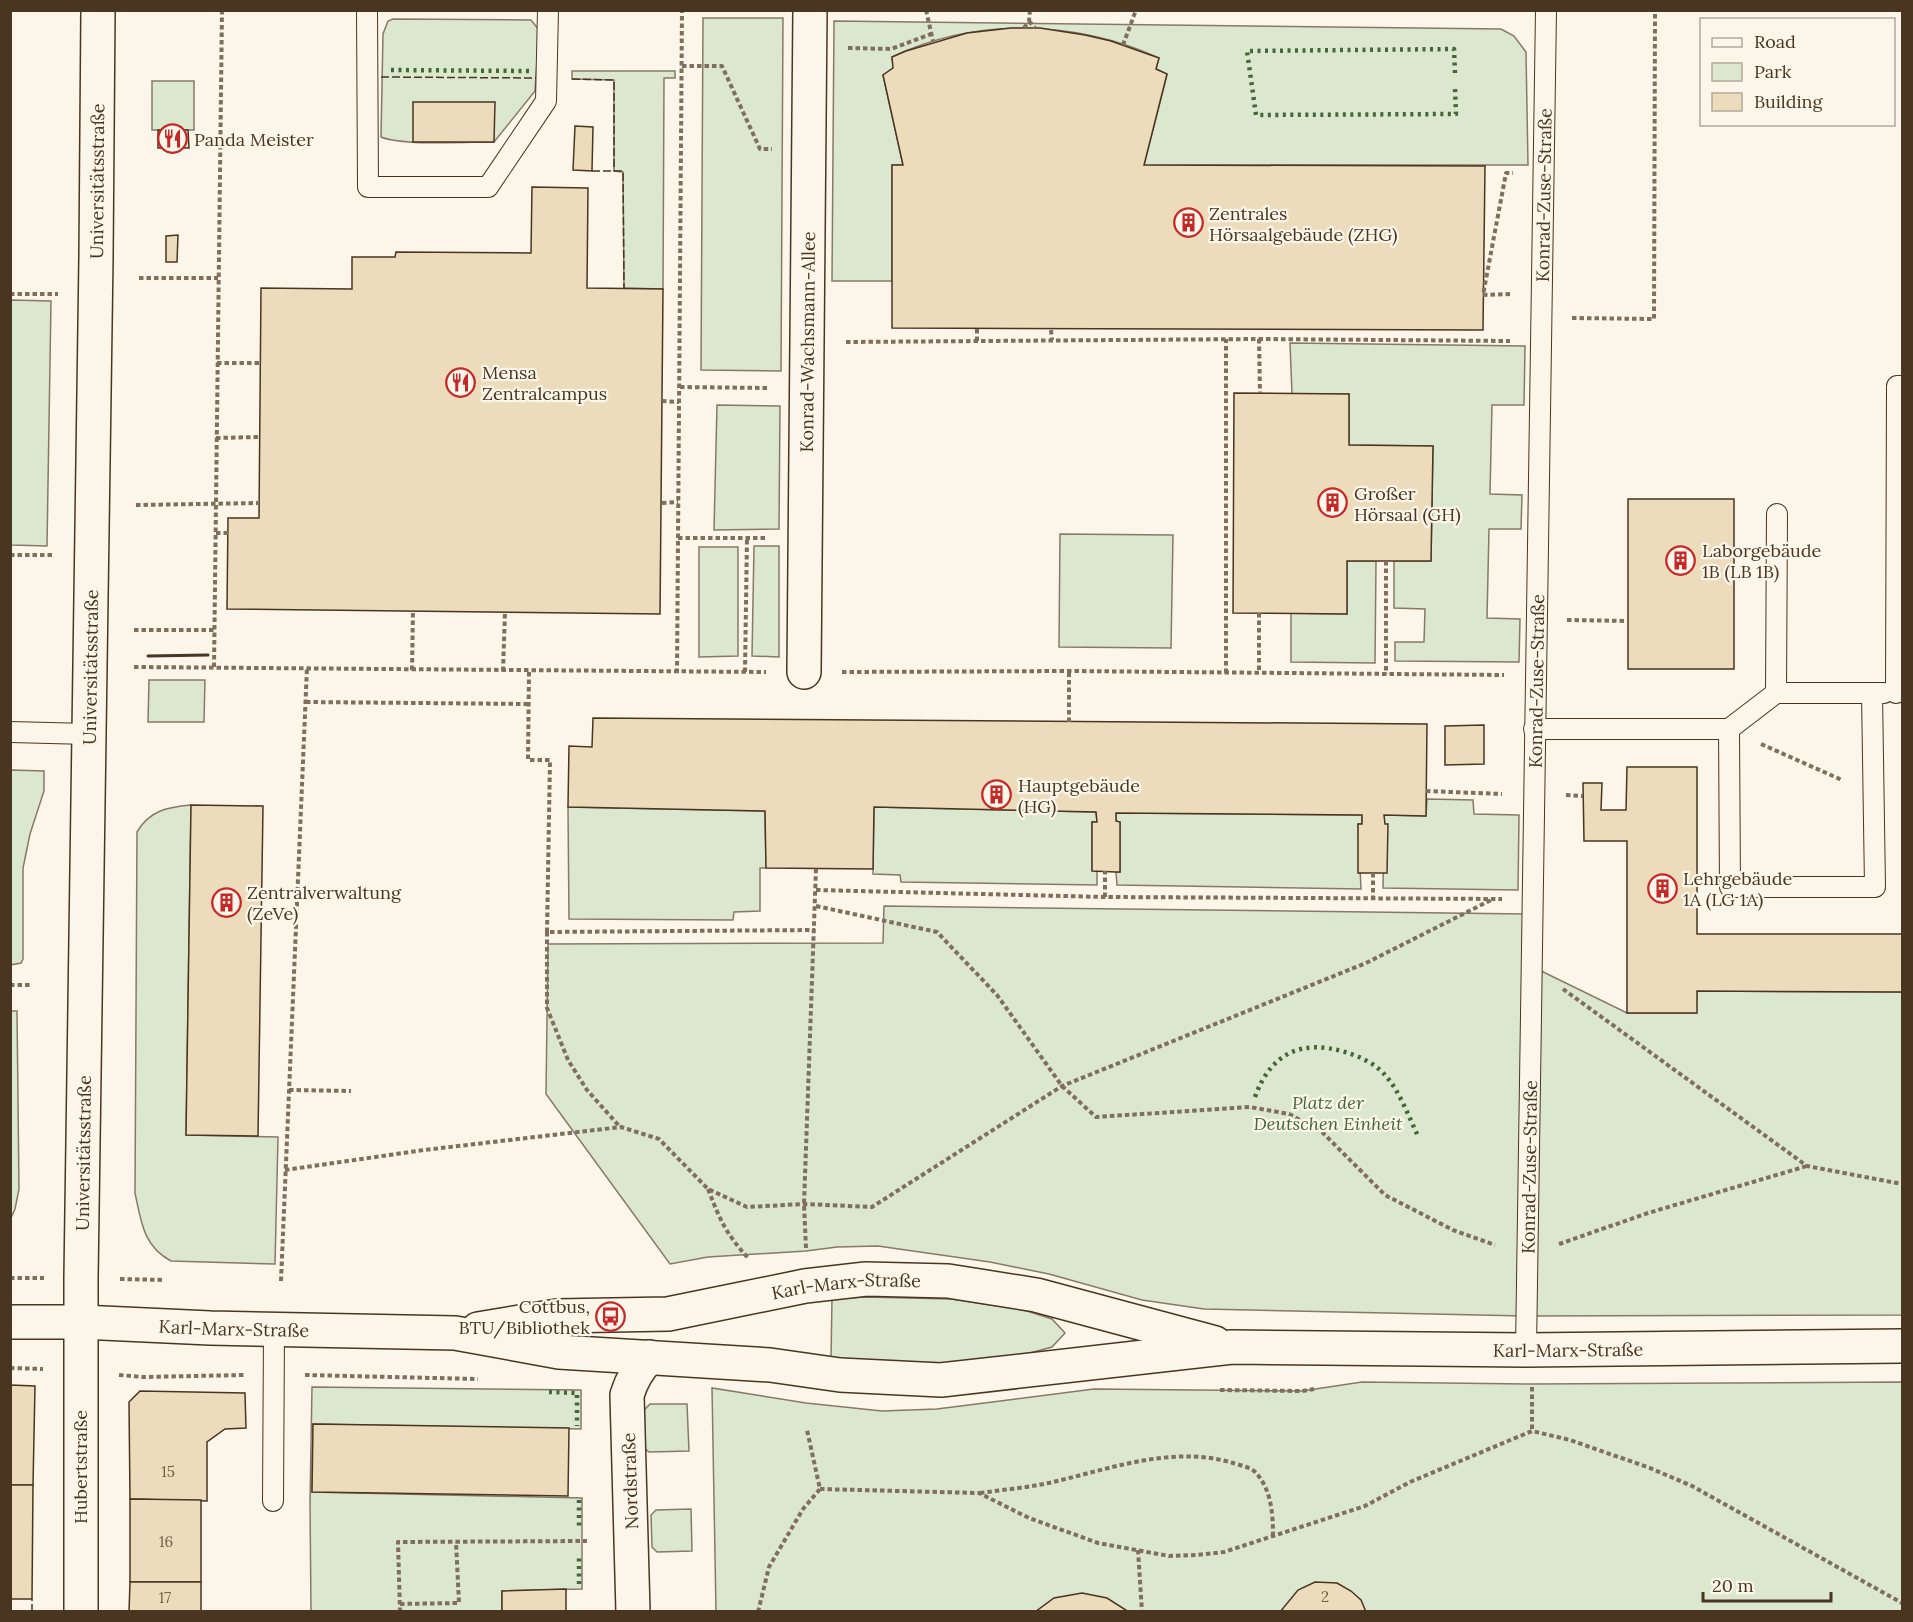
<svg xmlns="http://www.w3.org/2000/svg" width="1913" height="1622" font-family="Lora,serif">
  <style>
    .green { fill: #dce7d0; stroke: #887966; stroke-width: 1.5 }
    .building { fill: #ecdcbc; stroke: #4a3520; stroke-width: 1.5 }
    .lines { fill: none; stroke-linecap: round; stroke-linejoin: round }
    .lane-casing { stroke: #4a3520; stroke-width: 22 }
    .street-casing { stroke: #4a3520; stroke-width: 36 }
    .secondary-casing { stroke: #4a3520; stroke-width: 36 }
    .path { stroke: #7f6f5c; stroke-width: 4; stroke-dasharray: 4.5 3; stroke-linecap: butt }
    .lane { stroke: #fbf6e9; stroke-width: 20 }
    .street { stroke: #fbf6e9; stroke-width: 33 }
    .secondary { stroke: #fbf6e9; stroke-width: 33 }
    .hedge { stroke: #436837; stroke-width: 4.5; stroke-dasharray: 3 4.5; stroke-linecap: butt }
    .fence { stroke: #4a3520; stroke-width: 1.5; stroke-dasharray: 8 3; stroke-linecap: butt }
    .wall { stroke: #4a3520; stroke-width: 3 }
    .labels { text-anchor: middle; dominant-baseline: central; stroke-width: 4.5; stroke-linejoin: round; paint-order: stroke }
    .number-label { font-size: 15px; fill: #725f47 }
    .poi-label { font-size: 18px; fill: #4a3520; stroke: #fbf6e9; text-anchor: start }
    .street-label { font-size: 18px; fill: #4a3520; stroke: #fbf6e9 }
    .park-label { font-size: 18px; font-style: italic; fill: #436837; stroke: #fbf6e9 }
  </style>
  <rect width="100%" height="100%" fill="#fbf6e9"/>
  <!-- green -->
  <g class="green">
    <path d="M703,18H783L781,371L701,370Z"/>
    <path d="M393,19L531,20L539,30L535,91L494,142C468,142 403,146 381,137L383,34L388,21Z"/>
    <path d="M834,21L1501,29L1514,36L1526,52L1528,165H1144L1167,75L1156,69L1159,58C1075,20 976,17 892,57L893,68L883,75L903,165H892V281H832Z"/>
    <path d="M572,71H675V78H664L663,289L624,288L623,172L614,171V80L572,79Z"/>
    <rect x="152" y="81" width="42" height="49"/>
    <path d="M11,300L51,301L47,546L11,545Z"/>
    <path d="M1290,343L1525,346L1524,405H1492L1490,494L1522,495L1521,529H1489L1487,618L1520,619L1519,662L1395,661V642H1424L1425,609L1394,608V561H1431L1433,446L1349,445V394H1292Z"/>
    <path d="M717,405L780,406L779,529L714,530Z"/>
    <path d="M1060,534L1173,535L1171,648L1059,647Z"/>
    <path d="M754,546H779V657L752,656Z"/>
    <path d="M699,547H738V656L699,657Z"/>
    <path d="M1347,561H1376L1375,663L1291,662V613L1347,614Z"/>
    <path d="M149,680H205L204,722H148Z"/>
    <path d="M11,770L44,771V791L30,834L23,868V959L21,963L10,965Z"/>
    <path d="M1427,799L1473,800L1474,814L1519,815L1518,890L1383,888L1384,815L1426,816Z"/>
    <path d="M191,805L186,1135L278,1137L275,1264L171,1261C143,1246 141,1221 135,1193L137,832C150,810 168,807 191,805Z"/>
    <path d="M568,807L765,811L766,868H760V911L734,912L733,920L569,919Z"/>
    <path d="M874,807L1096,812L1097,822H1092V870L1097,871V885L901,882L900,875L873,874Z"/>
    <path d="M1116,813L1362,815V824H1358L1361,889L1117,885L1116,872H1120V822L1116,821Z"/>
    <path d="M884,906L1532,914L1531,966L1627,1013H1696L1697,991L1902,992V1315L1525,1316L1204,1309L1142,1300L1049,1274L990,1262L878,1246L837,1247L806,1251L708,1257L670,1264L546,1094L548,944L883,943Z"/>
    <path d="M11,1011H17L19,1189L15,1209L11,1218Z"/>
    <path d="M864,1297L952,1299L1024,1310L1052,1319L1065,1333L1052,1347L1030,1353L956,1365L831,1359L832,1299Z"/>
    <path d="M1362,1382L1532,1384L1902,1382V1611H716L712,1388L806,1403L882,1411L937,1409L1094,1389L1302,1391Z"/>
    <path d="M312,1387L581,1390V1429L313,1424L312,1492L582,1498V1589L502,1591V1611L311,1612L310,1502Z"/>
    <path d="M650,1404H687L689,1451L649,1452L643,1447V1411Z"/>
    <path d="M691,1509L692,1551L657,1552L652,1547L651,1515L656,1510Z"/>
  </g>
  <!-- building -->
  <g class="building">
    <path d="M1011,28H1040L1085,35L1111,41L1159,58L1156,69L1167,74L1144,165L1485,166L1483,330L892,328V165H903L883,75L893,68L892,57L906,51L967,33Z"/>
    <path d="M413,102H495L494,142H413Z"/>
    <path d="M575,126L593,127L592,171L573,170Z"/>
    <path d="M158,130H188L189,148H158Z"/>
    <path d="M532,187L588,188L587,288L663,289L660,614L227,609L228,518H259L261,288L352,289V257H395L396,252L531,253Z"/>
    <path d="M178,235L177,262H166V236Z"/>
    <path d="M1234,393L1349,394V445L1433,446L1431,561H1347V614L1233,613Z"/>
    <rect x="1628" y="499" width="106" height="170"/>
    <path d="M593,718L1427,724L1426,816L1384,815L1385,824H1388L1387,873H1358V824H1362V815L1116,813V821L1120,822V872H1116L1092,871V822H1097L1096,812L874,807L873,869L766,868L765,811L568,807L569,746L592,747Z"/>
    <path d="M1484,725V764L1445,765V726Z"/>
    <path d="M1627,767H1697V934H1902V992L1697,991V1013H1627V841H1584L1583,783H1602L1601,810H1626Z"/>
    <path d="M191,805L263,806L258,1136L186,1135Z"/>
    <path d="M10,1385L35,1386L33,1485H10Z"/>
    <path d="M140,1391L245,1393L246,1428L225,1429L207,1442V1501L130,1499L129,1402Z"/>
    <path d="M313,1424L569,1428L568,1496L312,1492Z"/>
    <path d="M10,1485H33L32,1599H10Z"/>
    <path d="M130,1499L201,1500V1582H130Z"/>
    <path d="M130,1582H201V1612H129Z"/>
    <path d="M1315,1582L1337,1583L1351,1591L1361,1600L1366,1612H1280L1298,1590Z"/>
    <path d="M566,1589V1612H502V1591Z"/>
    <path d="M1082,1593L1107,1598L1129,1612H1035L1054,1598Z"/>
  </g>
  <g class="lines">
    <defs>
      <g id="lane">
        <path d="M367,10L368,187H488L546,101L548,10"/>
        <path d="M1776,693H1884"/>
        <path d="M1896,693L1897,386H1902"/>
        <path d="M1534,729H1729L1776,693L1777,514"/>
        <path d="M1729,729L1730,887H1875L1872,693"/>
        <path d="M10,732L89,734"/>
        <path id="s1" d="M1526,1350L1546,10"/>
        <path d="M273,1501L274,1330"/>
      </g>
      <g id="street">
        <path id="s2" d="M804,672L810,10"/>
        <path d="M633,1612L627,1395C632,1379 638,1369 649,1357"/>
      </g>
      <g id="secondary">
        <path id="s3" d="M10,1322H81L210,1328L455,1333L559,1352L770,1365L840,1375L941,1380L1232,1347L1526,1350L1902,1346"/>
        <path id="s4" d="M478,1329L557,1316L668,1314L805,1286L866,1279L948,1281L1036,1295L1215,1343"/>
        <path id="s5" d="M81,1612V1278L96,257L98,10"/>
      </g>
    </defs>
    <!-- lane casing -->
    <use href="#lane" class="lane-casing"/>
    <!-- street casing -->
    <use href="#street" class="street-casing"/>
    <!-- secondary casing -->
    <use href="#secondary" class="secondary-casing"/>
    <!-- path -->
    <g class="path">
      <path d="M926,10L933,41"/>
      <path d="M1029,21L1035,28"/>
      <path d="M1024,28L1029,21L1030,10"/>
      <path d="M1123,45L1136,10"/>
      <path d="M848,48L891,49L931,34"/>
      <path d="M682,66H722L760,149H772"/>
      <path d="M139,278H218"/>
      <path d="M10,294H58"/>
      <path d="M1510,294L1483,295L1506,173H1513"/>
      <path d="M1572,318L1654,319L1655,10"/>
      <path d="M977,329V341"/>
      <path d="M1051,330L1052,340"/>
      <path d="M1259,339L1260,393"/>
      <path d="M846,342L1259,339L1510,341"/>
      <path d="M217,363H260"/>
      <path d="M680,387L769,388"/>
      <path d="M662,401L679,402"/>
      <path d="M216,438L259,437"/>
      <path d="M662,503L678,502"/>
      <path d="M136,505L258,503"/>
      <path d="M216,533H228"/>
      <path d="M678,538H767"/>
      <path d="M10,555H55"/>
      <path d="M1386,561V674"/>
      <path d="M1259,613V673"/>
      <path d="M1567,620L1628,621"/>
      <path d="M134,630H215"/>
      <path d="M134,667L766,672"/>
      <path d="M214,667L222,10"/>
      <path d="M412,670L413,611"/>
      <path d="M503,671L505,612"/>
      <path d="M529,672L528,760H550L547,932L815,930"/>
      <path d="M745,672L747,538"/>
      <path d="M842,672L1069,671L1504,675"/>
      <path d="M677,673L682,10"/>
      <path d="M1226,673V339"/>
      <path d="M306,702L529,704"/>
      <path d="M1069,722V671"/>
      <path d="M1761,744L1842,780"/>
      <path d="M1426,791L1502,794"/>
      <path d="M1566,795L1583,796"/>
      <path d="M816,890L1105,897L1502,899"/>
      <path d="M1105,897V871"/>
      <path d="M1373,900V873"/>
      <path d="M816,906L937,932L997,995L1062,1086L1096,1117L1250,1107L1289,1114L1322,1132L1385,1195L1453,1230L1495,1245"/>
      <path d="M547,932V1008L568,1060L587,1090L620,1127"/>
      <path d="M10,985H32"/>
      <path d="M1563,989L1807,1166L1902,1184"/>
      <path d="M289,1090L351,1091"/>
      <path d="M285,1170L424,1150L621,1127L659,1139L708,1189L747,1207L804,1204L872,1207L1062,1086L1366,963L1493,899"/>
      <path d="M708,1189C720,1220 726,1234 749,1259"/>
      <path d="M1559,1244L1648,1213L1807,1166"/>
      <path d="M806,1248L804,1204L816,868"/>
      <path d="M10,1278H44"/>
      <path d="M120,1279L164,1280"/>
      <path d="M281,1281L307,667"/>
      <path d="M10,1368L43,1369"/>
      <path d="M119,1375L143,1377L244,1375"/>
      <path d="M305,1375L478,1379"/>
      <path d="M1532,1387V1431"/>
      <path d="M1220,1390L1302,1391L1314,1389"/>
      <path d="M820,1489L979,1493L1029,1518L1098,1543L1169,1556L1196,1555L1224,1552L1365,1506L1410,1482L1532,1431L1570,1440L1650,1468L1692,1486L1902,1603"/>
      <path d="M980,1493C1001,1490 1023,1488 1044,1484C1105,1471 1170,1444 1233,1463C1239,1465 1249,1467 1254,1471C1271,1487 1273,1513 1273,1535"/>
      <path d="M1138,1550L1142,1612"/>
      <path d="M400,1604L459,1603L456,1542"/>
      <path d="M400,1612L398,1542L587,1541"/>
      <path d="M758,1612L769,1567L803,1509L820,1489L807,1430"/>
      <path d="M1853,1612H1889"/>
    </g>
    <!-- lane -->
    <use href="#lane" class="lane"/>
    <!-- street -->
    <use href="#street" class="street"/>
    <!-- secondary -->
    <use href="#secondary" class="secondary"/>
    <!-- hedge -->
    <g class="hedge">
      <path d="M391,70L530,71"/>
      <path d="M1455,73L1454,49L1247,51L1256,115L1456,114L1455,88"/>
      <path d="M1255,1097C1271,1053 1301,1039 1345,1052C1359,1056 1376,1064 1385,1075C1399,1090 1409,1117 1418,1136"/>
      <path d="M549,1392L577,1393V1426"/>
      <path d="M579,1500V1530"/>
      <path d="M579,1584V1555"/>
    </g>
    <!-- fence -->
    <g class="fence">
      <path d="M381,77L536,78"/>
      <path d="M572,79L614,80V171"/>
      <path d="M592,171H623L624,288"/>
      <path d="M32,1612V1599"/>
    </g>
    <!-- wall -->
    <path class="wall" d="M148,656L208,655"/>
  </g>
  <!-- icons -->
  <defs>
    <symbol id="restaurant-ring" viewBox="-11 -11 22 22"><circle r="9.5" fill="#fbf6e9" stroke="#c62828" stroke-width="1.5"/><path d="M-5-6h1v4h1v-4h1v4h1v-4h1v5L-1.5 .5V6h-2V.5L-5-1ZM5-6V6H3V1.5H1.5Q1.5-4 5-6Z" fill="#c62828"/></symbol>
    <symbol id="building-ring" viewBox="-11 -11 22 22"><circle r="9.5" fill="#fbf6e9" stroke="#c62828" stroke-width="1.5"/><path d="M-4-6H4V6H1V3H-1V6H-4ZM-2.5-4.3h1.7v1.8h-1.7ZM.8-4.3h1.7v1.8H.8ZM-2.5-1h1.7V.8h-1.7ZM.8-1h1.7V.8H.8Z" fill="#c62828"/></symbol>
    <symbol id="bus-ring" viewBox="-11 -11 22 22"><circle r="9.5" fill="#fbf6e9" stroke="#c62828" stroke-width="1.5"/><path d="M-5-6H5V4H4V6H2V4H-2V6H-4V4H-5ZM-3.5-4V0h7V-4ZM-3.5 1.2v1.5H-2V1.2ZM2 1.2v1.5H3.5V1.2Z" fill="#c62828"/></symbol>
  </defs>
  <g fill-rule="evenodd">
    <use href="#restaurant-ring" x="156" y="122" width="33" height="33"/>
    <use href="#building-ring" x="1172" y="206" width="33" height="33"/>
    <use href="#restaurant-ring" x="444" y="366" width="33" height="33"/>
    <use href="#building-ring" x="1316" y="486" width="33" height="33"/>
    <use href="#building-ring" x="1664" y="544" width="33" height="33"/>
    <use href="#building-ring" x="980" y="778" width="33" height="33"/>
    <use href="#building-ring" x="1646" y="872" width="33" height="33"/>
    <use href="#building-ring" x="210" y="886" width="33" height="33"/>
    <use href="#bus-ring" x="594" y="1300" width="33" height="33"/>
  </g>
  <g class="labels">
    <!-- number labels -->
    <g class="number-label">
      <text x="168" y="1471">15</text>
      <text x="166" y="1541">16</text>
      <text x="1325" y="1596">2</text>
      <text x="165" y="1597">17</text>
    </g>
    <!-- poi labels -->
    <g class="poi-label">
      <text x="194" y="139">Panda Meister</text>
      <text x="1209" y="213">Zentrales<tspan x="1209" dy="21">Hörsaalgebäude (ZHG)</tspan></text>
      <text x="482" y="372">Mensa<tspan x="482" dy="21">Zentralcampus</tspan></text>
      <text x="1354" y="493">Großer<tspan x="1354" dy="21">Hörsaal (GH)</tspan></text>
      <text x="1702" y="550">Laborgebäude<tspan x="1702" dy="21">1B (LB 1B)</tspan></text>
      <text x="1018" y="785">Hauptgebäude<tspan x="1018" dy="21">(HG)</tspan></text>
      <text x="1683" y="878">Lehrgebäude<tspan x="1683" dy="21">1A (LG 1A)</tspan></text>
      <text x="247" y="892">Zentralverwaltung<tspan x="247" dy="21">(ZeVe)</tspan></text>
      <text x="590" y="1306" text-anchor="end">Cottbus,<tspan x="590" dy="21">BTU/Bibliothek</tspan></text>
    </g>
    <!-- street labels -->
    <g class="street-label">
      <text stroke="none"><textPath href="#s5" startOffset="1431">Universitätsstraße</textPath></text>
      <text stroke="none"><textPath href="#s1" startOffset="1155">Konrad-Zuse-Straße</textPath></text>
      <text stroke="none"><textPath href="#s2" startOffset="330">Konrad-Wachsmann-Allee</textPath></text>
      <text stroke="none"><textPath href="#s5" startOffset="945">Universitätsstraße</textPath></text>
      <text stroke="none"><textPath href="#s1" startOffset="669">Konrad-Zuse-Straße</textPath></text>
      <text stroke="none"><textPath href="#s5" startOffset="459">Universitätsstraße</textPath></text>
      <text stroke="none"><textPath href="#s1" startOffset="183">Konrad-Zuse-Straße</textPath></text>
      <text stroke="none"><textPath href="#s4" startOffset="372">Karl-Marx-Straße</textPath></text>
      <text stroke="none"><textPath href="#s3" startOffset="224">Karl-Marx-Straße</textPath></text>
      <text stroke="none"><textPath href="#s3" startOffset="1563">Karl-Marx-Straße</textPath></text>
      <text transform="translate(80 1467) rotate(-90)">Hubertstraße</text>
      <text transform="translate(630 1481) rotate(-92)">Nordstraße</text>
    </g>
    <!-- park labels -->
    <g class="park-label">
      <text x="1328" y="1102">Platz der<tspan x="1328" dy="21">Deutschen Einheit</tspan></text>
    </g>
  </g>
  <!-- border -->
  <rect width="1913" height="1622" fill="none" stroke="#4a3520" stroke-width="24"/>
  <!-- legend -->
  <rect x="1700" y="18" width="195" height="108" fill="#fbf6e9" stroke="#b4a999" stroke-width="1.5"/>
  <rect x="1712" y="38" width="30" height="9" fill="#fbf6e9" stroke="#b4a999" stroke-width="1.5"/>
  <text x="1754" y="48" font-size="18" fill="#4a3520">Road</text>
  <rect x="1712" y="63" width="30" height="18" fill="#dce7d0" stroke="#b4a999" stroke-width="1.5"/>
  <text x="1754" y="78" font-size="18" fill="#4a3520">Park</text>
  <rect x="1712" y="93" width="30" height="18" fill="#ecdcbc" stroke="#b4a999" stroke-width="1.5"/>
  <text x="1754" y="108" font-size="18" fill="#4a3520">Building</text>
  <!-- scale -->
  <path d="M1703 1592v9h128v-9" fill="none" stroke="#4a3520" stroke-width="3"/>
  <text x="1712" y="1592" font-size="18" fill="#4a3520" stroke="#fbf6e9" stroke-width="4.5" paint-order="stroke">20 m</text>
</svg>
